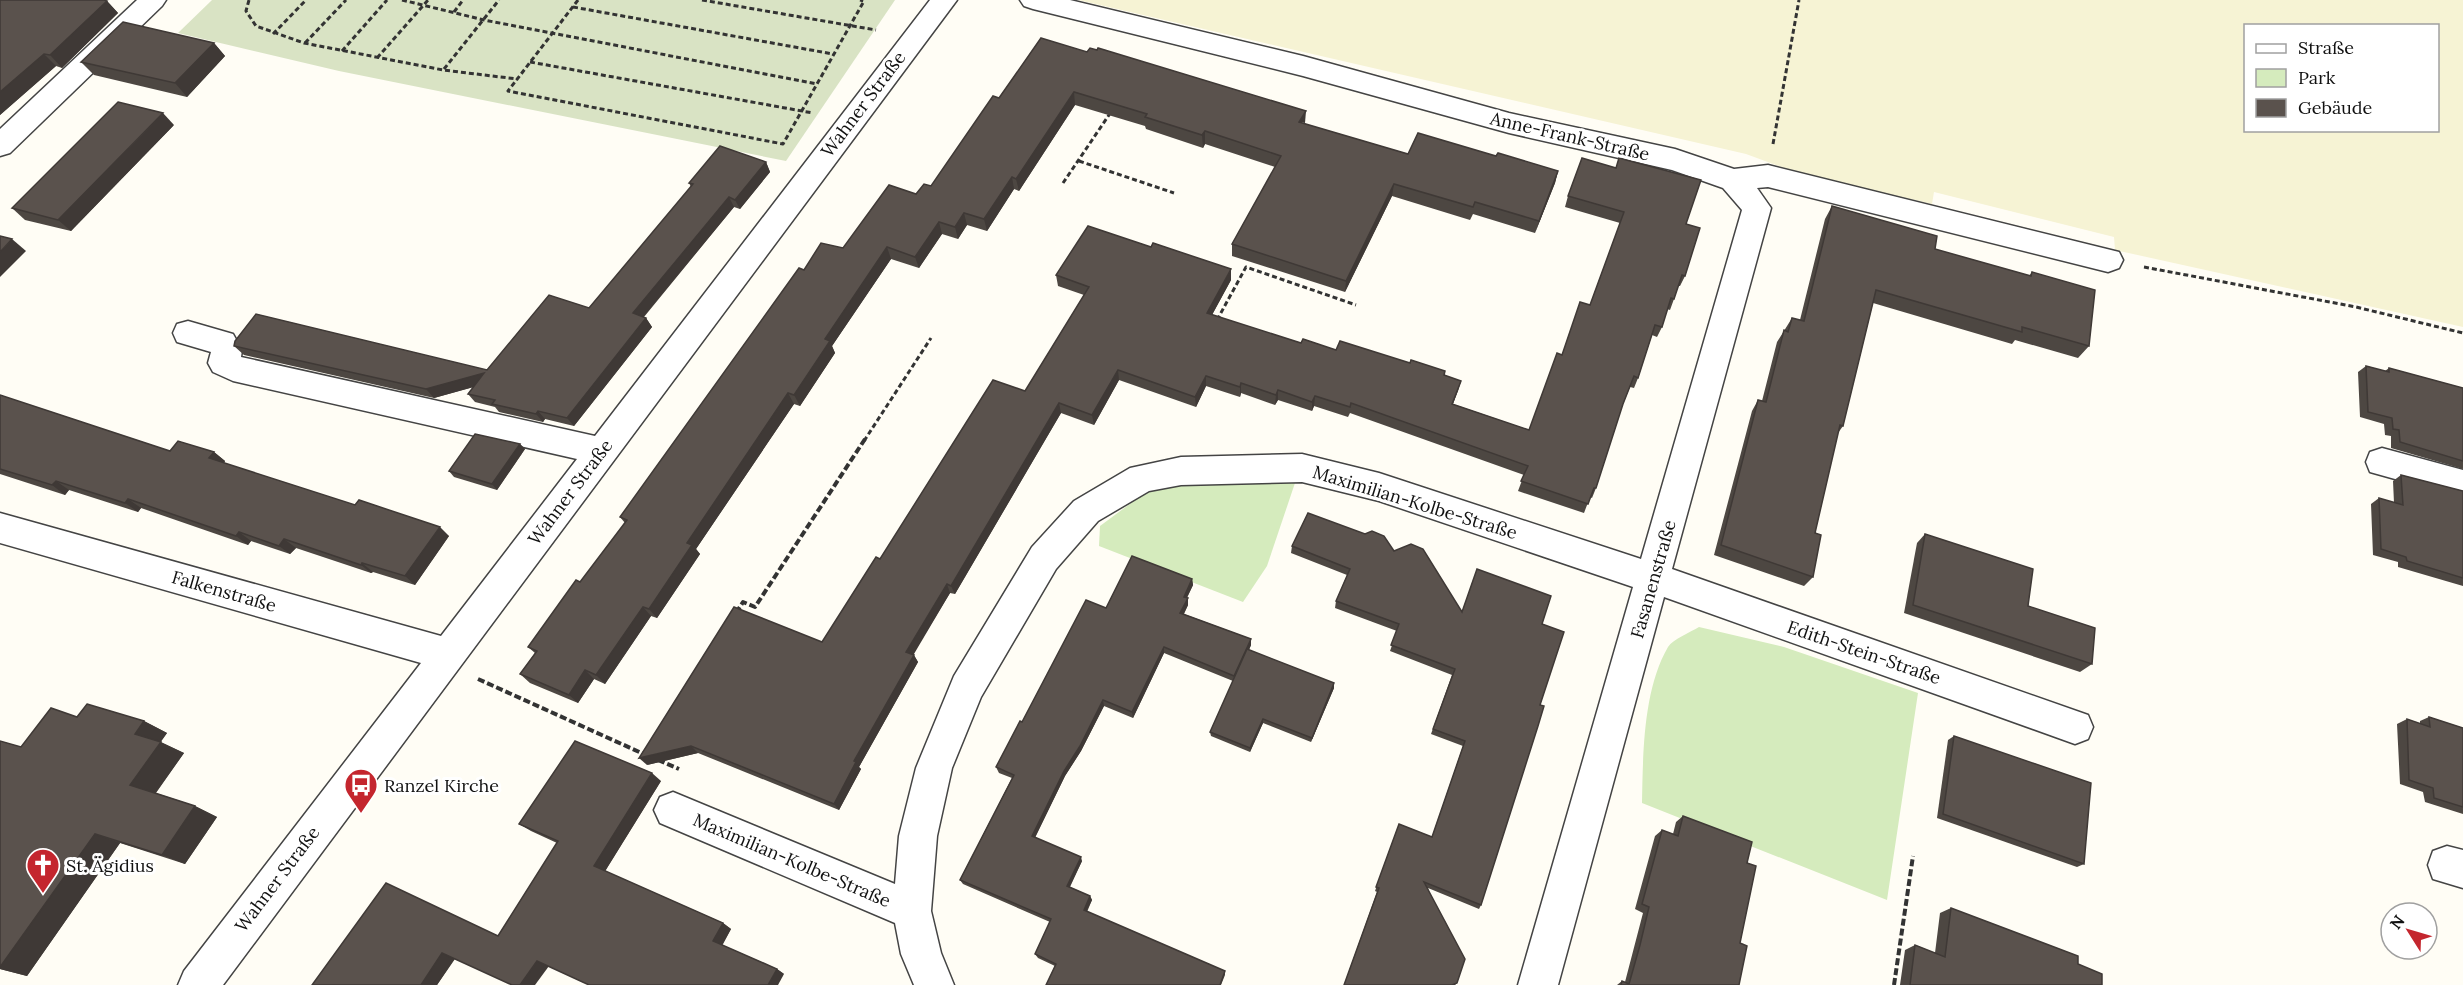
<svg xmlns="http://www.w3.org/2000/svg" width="2463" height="985" font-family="Lora,serif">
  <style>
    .farmland { fill: #f6f3d4; fill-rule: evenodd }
    .green { fill: #d5ebbd }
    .cemetery { fill: #d9e3c4 }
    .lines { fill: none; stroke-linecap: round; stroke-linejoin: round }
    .minor-casing { stroke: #444; stroke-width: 3 }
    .path-far1 { stroke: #333; stroke-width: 3; stroke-dasharray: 5 3; stroke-linecap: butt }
    .path { stroke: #333; stroke-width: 4; stroke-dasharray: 7 3; stroke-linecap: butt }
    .minor { fill: #fff; fill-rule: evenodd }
    .wall { fill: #4d4742 }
    .shaded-wall { fill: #3f3936 }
    .building { fill: #5a524d; stroke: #3f3936; stroke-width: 1.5 }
    .labels { text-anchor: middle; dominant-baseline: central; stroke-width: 6; stroke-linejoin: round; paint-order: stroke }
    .street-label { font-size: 18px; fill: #111; stroke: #fff }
    .poi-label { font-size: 18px; fill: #111; stroke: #fff; text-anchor: start }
  </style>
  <rect width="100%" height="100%" fill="#fffdf5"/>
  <!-- farmland -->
  <path class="farmland" d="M1078,0H2463V327L2115,250L2114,237L1934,192L1932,204L1803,175L1746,154ZM2246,26H2438V130H2246Z"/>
  <!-- green -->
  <g class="green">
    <path d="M1297,477L1267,566L1243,602L1099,546L1100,526L1150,489L1189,480Z"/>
    <path d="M1699,627L1784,647L1918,693L1887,900L1642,803C1643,754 1643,690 1668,647C1673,639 1691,632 1699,627Z"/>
  </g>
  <!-- cemetery -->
  <path class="cemetery" d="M212,0H895L786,161L339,71L178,33Z"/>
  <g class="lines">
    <defs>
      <g id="minor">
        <path d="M137,0H166L162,6L10,153L0,156V129Z"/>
        <path d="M930,0H957L223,985H178L184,971L421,663L0,543V513L441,636L577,459L233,381L213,372L208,363L211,352L177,342L173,333L177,324L188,321L233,334L242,350L241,357L595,436Z"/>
        <path d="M1020,0H1070L1303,56L1509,113L1675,149L1734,169L1768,165L2119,252L2123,260L2119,268L2108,272L1768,187L1757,188L1771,208L1672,569L2088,715L2093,727L2088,739L2075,744L1664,597L1558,985H1518L1633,587L1379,501L1302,482L1181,485L1149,491L1098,521L1056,569L981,697L952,768L937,836L931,911L941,953L954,985H914L901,954L895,923L660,823L654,810L660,797L673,792L895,884L899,836L916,768L954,676L1032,547L1074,501L1130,468L1181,457L1302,454L1379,473L1641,559L1742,210L1723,188L1672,170L1509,133L1303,76L1033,9L1024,6Z"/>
        <path d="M2382,448L2463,470V498L2370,472L2366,462L2370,452Z"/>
        <path d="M2447,846L2463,850V888L2433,879L2428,865L2433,851Z"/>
      </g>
    </defs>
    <!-- minor casing -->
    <use href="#minor" class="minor-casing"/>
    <!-- path-far1 -->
    <g class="path-far1">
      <path d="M249,0L246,11L256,26L304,43L443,70L517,79"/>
      <path d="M402,0L484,20L817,84"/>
      <path d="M578,0L508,91L783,144L864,1L860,0"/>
      <path d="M702,0L876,30"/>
      <path d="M573,7L833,54"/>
      <path d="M454,12L463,0"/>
      <path d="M273,34L306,0"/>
      <path d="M305,43L346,0"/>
      <path d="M342,51L387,0"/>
      <path d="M377,58L428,0"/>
      <path d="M530,62L813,113"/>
      <path d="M444,69L499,0"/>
      <path d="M1773,144L1799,0"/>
      <path d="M1079,161L1174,193"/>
      <path d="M1063,183L1111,112"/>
      <path d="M2144,267L2356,307L2463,333"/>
      <path d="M1217,320L1246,267L1356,305"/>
      <path d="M864,441L931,338"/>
    </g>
    <!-- path -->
    <g class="path">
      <path d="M736,613L743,602L755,607L865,439"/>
      <path d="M478,679L646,755"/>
      <path d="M658,760L679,769"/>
      <path d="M1894,985L1913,856"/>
    </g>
    <!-- minor -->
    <use href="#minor" class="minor"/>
  </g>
  <!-- wall -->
  <g class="wall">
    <path d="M0,0L107,1L118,13L62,68L56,66L0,115Z"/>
    <path d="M1041,38L1305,124L1408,154L1496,156L1558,171L1555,183L1535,233L1473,214L1470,220L1392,196L1345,292L1232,256V244L1275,167L1205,144L1203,148L1146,129L1145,126L1075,105L1019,191L1014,189L987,231L967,225L958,239L942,234L919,268L891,259L832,346L835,353L800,406L794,404L696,549L700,554L657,618L651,616L605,684L594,679L578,703L530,683L520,674L535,653L528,647L580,582L625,523L620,517L804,270L843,248L916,194L931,186L999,98Z"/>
    <path d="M214,43L225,56L187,97L94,75L81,62Z"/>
    <path d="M174,125L71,231L25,220L12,208Z"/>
    <path d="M766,162L770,172L740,209L734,207L644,317L646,318L652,327L574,426L545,419L543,422L499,412L495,407L475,402L468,394L473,387L434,398L244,355L234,346L487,370L589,308L691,187L689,183Z"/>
    <path d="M1568,196L1686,224L1685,276L1680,286H1678L1674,299L1670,310L1667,309L1662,327L1657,337L1652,335L1638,378L1634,388L1630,387L1623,404L1596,488L1592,498L1590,497L1584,513L1518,491L1524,475L1350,413L1348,417L1314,406L1312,411L1278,400L1275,405L1241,393L1240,397L1206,386L1196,407L1119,380L1094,425L1061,413L955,594L950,593L913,654L918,662L859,767L861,769L839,810L698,753L647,765L822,642L880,559L1025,391L1084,295L1058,286L1056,275L1231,280L1212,315L1301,343L1410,363L1445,371L1444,375L1461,381L1453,404L1529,430L1562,355L1590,305L1620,223L1565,207Z"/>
    <path d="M1832,206L1935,249L2029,276L2032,272L2089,346L2078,358L2015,340L2012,344L1873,303L1843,426L1838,433L1815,533L1813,577L1804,586L1714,555L1752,411L1758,400L1762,401L1777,342L1792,318L1800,320L1825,219Z"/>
    <path d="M2366,366L2385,371L2389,368L2463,388V469L2391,448V436L2385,435L2384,424L2360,417L2358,372Z"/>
    <path d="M0,395L170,451L214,452L225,461L224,463L449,536L415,585L373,572L371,573L296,548L290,554L251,541L248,545L141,508L138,512L69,490L65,495L0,474Z"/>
    <path d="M520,444L525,449L497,490L454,477L449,471Z"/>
    <path d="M2401,475L2463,491V586L2398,567V562L2373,555L2371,504L2379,498L2394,503L2393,481Z"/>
    <path d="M1925,534L2028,606L2092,664L2080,672L1904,613L1917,543Z"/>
    <path d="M1292,546L1394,551L1462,612L1542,624L1540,705L1481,905L1479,909L1428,888L1457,983L1455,985H1344L1377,892L1375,891L1399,824L1432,837L1463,746L1431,734L1452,675L1390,651L1397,631L1335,608L1336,601L1347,575L1291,553Z"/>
    <path d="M1192,579L1193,585L1187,598L1188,605L1184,614L1251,639V645L1249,650L1334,688L1311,742L1263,723L1250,752L1211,736L1210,732L1233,681L1164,653L1133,718L1104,706L1081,751L1065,776L1035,837L1082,861L1070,887L1090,896L1092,900L1087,912L1225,971V975L1221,985H1046L1055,966L1038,958L1035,954L1050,922L963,884L960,880L1012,778L999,773L996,767L1022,722L1106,608Z"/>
    <path d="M77,717L144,721L167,733L160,742L184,753L156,793L195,806L217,817L185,864L120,843L27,976L0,969V741L21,747Z"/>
    <path d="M2429,717L2463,728V814L2425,802L2423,792L2400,784L2397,724L2407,719L2420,724V721Z"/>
    <path d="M1954,736L2084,864L2077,867L1937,818L1948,740Z"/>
    <path d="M661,781L605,871L723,923L731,929L722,945L777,969L784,974L549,966L455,959L437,985H312L498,936L557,843L531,831L519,824Z"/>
    <path d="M1683,816L1747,863L1740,943L1739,985H1617L1622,981L1625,982L1643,913L1635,909L1655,836L1662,830L1673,834L1676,822Z"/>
    <path d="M1951,908L2078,964L2102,985H1900L1905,950L1915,945L1935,953L1940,913Z"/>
  </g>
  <!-- shaded-wall -->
  <g class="shaded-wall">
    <path d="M107,1L118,13L62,68L50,55Z"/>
    <path d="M214,43L225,56L187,97L175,83Z"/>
    <path d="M44,54L56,66L0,115V92Z"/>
    <path d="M1074,92L1075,105L1019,191L1016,179Z"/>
    <path d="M1306,111L1305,123L1299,122Z"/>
    <path d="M163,113L174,125L71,231L58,220Z"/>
    <path d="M1205,131V144L1203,148L1202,135Z"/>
    <path d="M766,162L770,172L740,209L735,200Z"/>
    <path d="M1558,171L1555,183L1535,233L1539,221Z"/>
    <path d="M1012,177L1014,189L987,231L984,219Z"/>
    <path d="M1394,184L1392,196L1345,292L1346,281Z"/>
    <path d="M729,197L734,207L639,322L633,313Z"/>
    <path d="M964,213L967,225L958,239L955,227Z"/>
    <path d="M939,222L942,234L919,268L915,257Z"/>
    <path d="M12,239L26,251L0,277V252Z"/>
    <path d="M887,247L891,259L832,346L835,353L800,406L794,395L825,339Z"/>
    <path d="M1231,269V280L1207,324V313Z"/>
    <path d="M646,318L652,327L574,426L567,418Z"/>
    <path d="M1118,370L1119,380L1094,425L1092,415Z"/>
    <path d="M484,373L492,382L434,398L426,389Z"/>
    <path d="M1206,376V386L1196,407L1195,397Z"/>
    <path d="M1461,381L1458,391L1449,414L1452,404Z"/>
    <path d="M1241,383V393L1240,397V387Z"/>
    <path d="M1278,390V400L1275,405L1276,395Z"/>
    <path d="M788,393L794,404L696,549L700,554L657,618L649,609L687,543Z"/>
    <path d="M1315,396L1314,406L1312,411V402Z"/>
    <path d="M1059,403L1061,413L955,594L951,586Z"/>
    <path d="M538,411L545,419L543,422L536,414Z"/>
    <path d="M520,444L525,449L497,490L492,484Z"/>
    <path d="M214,452L225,461L221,468L209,458Z"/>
    <path d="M56,481L69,490L65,495L52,485Z"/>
    <path d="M128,499L141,508L138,512L125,503Z"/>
    <path d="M440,527L449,536L415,585L405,576Z"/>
    <path d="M239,532L251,541L248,545L236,536Z"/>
    <path d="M284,539L296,548L290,554L279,546Z"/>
    <path d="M362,563L373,572L371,573L361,565Z"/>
    <path d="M1192,579L1193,585L1184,603V597Z"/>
    <path d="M947,584L950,593L911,659L906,652Z"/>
    <path d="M1188,598V605L1181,619L1180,613Z"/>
    <path d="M643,607L651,616L605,684L596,675Z"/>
    <path d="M1251,639V645L1234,682V676Z"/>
    <path d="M1164,647V653L1133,718L1132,712Z"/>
    <path d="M914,655L918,662L859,767L861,769L839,810L834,804L854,761Z"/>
    <path d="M585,670L594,679L578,703L569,695Z"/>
    <path d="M1334,683V688L1311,742L1312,738Z"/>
    <path d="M1103,700L1104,706L1081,751L1065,776L1034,840L1032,836L1064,771Z"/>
    <path d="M1263,719V723L1250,752V748Z"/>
    <path d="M144,721L167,733L158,746L135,734Z"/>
    <path d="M161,742L184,753L154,795L130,785Z"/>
    <path d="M691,746L698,753L647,765L639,758Z"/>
    <path d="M652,773L661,781L604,873L594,866Z"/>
    <path d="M195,806L217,817L185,864L162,855Z"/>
    <path d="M95,834L120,843L27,976L0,969V967Z"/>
    <path d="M1081,857L1082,861L1068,890L1067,886Z"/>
    <path d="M1090,896L1092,900L1085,914L1084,910Z"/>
    <path d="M723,923L731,929L722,946L713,941Z"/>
    <path d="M442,953L455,958L437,985H421Z"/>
    <path d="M537,961L549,966L535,985H520Z"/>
    <path d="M777,969L784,974L778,985H768Z"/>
  </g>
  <!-- building -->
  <g class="building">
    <path d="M0,0H104L107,1L50,55L44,54L0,92Z"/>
    <path d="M123,22L214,43L175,83L81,62Z"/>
    <path d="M1041,38L1087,52L1090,48L1097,50L1098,48L1306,111L1299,122L1408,154L1418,133L1496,156L1498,153L1558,171L1539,221L1475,202L1473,207L1394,184L1346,281L1232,244L1281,156L1205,131L1202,135L1145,117L1147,114L1074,92L1016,179L1012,177L984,219L964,213L955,227L939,222L915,257L887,247L825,339L830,341L794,395L788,393L687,543L692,545L649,609L643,607L596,675L585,670L569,695L520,674L537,651L528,647L576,580L580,582L627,520L620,517L799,268L804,270L821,243L843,248L889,185L916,194L924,184L931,186L993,96L999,98Z"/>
    <path d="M118,102L163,113L58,220L12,208Z"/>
    <path d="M720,146L766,162L735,200L729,197L633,313L646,318L567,418L538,411L536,414L492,404L495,400L468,394L484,373L426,389L234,346L235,341L256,314L487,370L549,295L589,308L693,184L689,183Z"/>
    <path d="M1582,158L1616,168L1619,158L1701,180L1686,224L1700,228L1685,276L1682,275L1674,299L1671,298L1662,327L1655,325L1638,378L1634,376L1623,404L1596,488H1594L1588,504L1521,481L1528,466L1351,403L1350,407L1315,396L1312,402L1278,390L1276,395L1241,383L1240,387L1206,376L1195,397L1118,370L1092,415L1059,403L951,586L947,584L906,652L914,655L854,761L856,762L834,804L691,746L639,758L734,607L822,642L876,557L880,559L993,380L1025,391L1089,287L1056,275L1088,226L1151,247L1153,243L1231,269L1207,313L1301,343L1303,339L1336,350L1340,341L1410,363L1411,360L1445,371L1444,375L1461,381L1452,404L1529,430L1557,353L1562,355L1580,302L1590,305L1624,212L1568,196Z"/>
    <path d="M1832,206L1937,236L1935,249L2031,276L2032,272L2095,290L2089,346L2022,327V332L1876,290L1843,426L1840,425L1815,533L1821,535L1813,577L1721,545L1758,400L1766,402L1784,330L1788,332L1792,318L1804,321Z"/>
    <path d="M0,236L12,239L0,252Z"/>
    <path d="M2366,366L2389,372V368L2463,388V461L2400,442L2399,430L2393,429L2392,418L2368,412Z"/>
    <path d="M0,395L170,451L178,441L214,452L209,458L355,505L359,500L440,527L405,576L362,563L361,565L284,539L279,546L239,532L236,536L128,499L125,503L56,481L52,485L0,469Z"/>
    <path d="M475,434L520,444L492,484L449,471Z"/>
    <path d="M2401,475L2463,491V578L2407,561L2406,557L2381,549L2379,498L2403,505Z"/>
    <path d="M1308,513L1365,534L1372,531L1384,536L1394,551L1411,544L1423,549L1462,612L1477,569L1551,596L1542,624L1564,632L1540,705L1544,706L1538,726L1481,905L1424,882L1465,959L1457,983L1452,985H1344L1379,888L1376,887L1399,824L1432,837L1465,741L1433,729L1455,669L1391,645L1399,624L1336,601L1350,569L1292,546Z"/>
    <path d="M1925,534L2033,569L2028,606L2095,628L2092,664L1913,605Z"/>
    <path d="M1132,556L1192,579L1184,597L1188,598L1180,613L1251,639L1234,676L1164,647L1132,712L1103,700L1080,746L1064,771L1032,836L1081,857L1067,886L1090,896L1084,910L1225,971L1220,985H1046L1056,964L1035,954L1051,919L960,880L1014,775L996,767L1020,721L1022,722L1086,600L1106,608Z"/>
    <path d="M1247,649L1334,683L1312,738L1263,719L1250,748L1210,732Z"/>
    <path d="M87,704L144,721L135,734L161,742L130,785L195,806L162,855L95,834L0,967V741L21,747L51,708L77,717Z"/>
    <path d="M2429,717L2463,728V807L2434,798L2433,788L2409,780L2407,719L2430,727Z"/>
    <path d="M1954,736L2091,783L2084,864L1943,814Z"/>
    <path d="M575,741L652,773L594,866L723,923L713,941L777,969L768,985H589L537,961L520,985H512L442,953L421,985H312L386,883L498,936L558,841L519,824Z"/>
    <path d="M1683,816L1752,842L1747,863L1756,866L1740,943L1747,946L1739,985H1621L1622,981L1629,984L1640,945L1649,907L1642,904L1662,830L1678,836Z"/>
    <path d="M1951,908L2078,956V964L2102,974V985H1910L1915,945L1945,957Z"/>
  </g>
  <!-- icons -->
  <defs>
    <symbol id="bus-pin" viewBox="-11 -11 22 30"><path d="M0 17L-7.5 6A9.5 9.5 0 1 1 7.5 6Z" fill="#c4262e" stroke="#fff"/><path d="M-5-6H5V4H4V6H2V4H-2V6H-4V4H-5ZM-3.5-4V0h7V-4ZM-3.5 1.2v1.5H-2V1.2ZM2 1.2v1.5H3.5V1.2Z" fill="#fff"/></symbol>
    <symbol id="church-pin" viewBox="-11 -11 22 30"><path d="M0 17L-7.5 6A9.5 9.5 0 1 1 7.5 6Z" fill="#c4262e" stroke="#fff"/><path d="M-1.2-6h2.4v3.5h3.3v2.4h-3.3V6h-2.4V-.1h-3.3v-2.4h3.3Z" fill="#fff"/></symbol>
  </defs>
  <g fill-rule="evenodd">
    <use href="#bus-pin" x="342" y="766" width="38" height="52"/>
    <use href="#church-pin" x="24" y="846" width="38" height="52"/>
  </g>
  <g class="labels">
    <!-- street labels -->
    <g class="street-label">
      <text transform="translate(863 104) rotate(-53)">Wahner Straße</text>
      <text transform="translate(1570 136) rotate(13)">Anne-Frank-Straße</text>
      <text transform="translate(570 492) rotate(-53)">Wahner Straße</text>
      <text transform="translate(1415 502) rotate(17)">Maximilian-Kolbe-Straße</text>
      <text transform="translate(1653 579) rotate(-74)">Fasanenstraße</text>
      <text transform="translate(224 591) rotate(16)">Falkenstraße</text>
      <text transform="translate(1864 652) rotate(19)">Edith-Stein-Straße</text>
      <text transform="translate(792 860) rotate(23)">Maximilian-Kolbe-Straße</text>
      <text transform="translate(277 879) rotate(-53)">Wahner Straße</text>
    </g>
    <!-- poi labels -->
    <g class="poi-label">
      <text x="384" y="785">Ranzel Kirche</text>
      <text x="66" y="865">St. Ägidius</text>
    </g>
  </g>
  <!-- legend -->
  <rect x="2244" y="24" width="195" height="108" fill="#ffffff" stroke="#a0a0a0" stroke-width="1.5"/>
  <rect x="2256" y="44" width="30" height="9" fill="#ffffff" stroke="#a0a0a0" stroke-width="1.5"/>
  <text x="2298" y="54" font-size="18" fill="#111111">Straße</text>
  <rect x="2256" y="69" width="30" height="18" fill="#d5ebbd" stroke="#a0a0a0" stroke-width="1.5"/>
  <text x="2298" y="84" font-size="18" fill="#111111">Park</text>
  <rect x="2256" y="99" width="30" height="18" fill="#5a524d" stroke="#a0a0a0" stroke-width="1.5"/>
  <text x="2298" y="114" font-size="18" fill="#111111">Gebäude</text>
  <!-- north arrow -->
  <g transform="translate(2409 931) rotate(307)"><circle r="28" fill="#ffffff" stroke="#a0a0a0" stroke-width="1.5"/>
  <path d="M0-4.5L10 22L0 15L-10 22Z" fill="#c4262e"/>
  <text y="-9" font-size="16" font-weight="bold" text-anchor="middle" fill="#111111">N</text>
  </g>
</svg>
